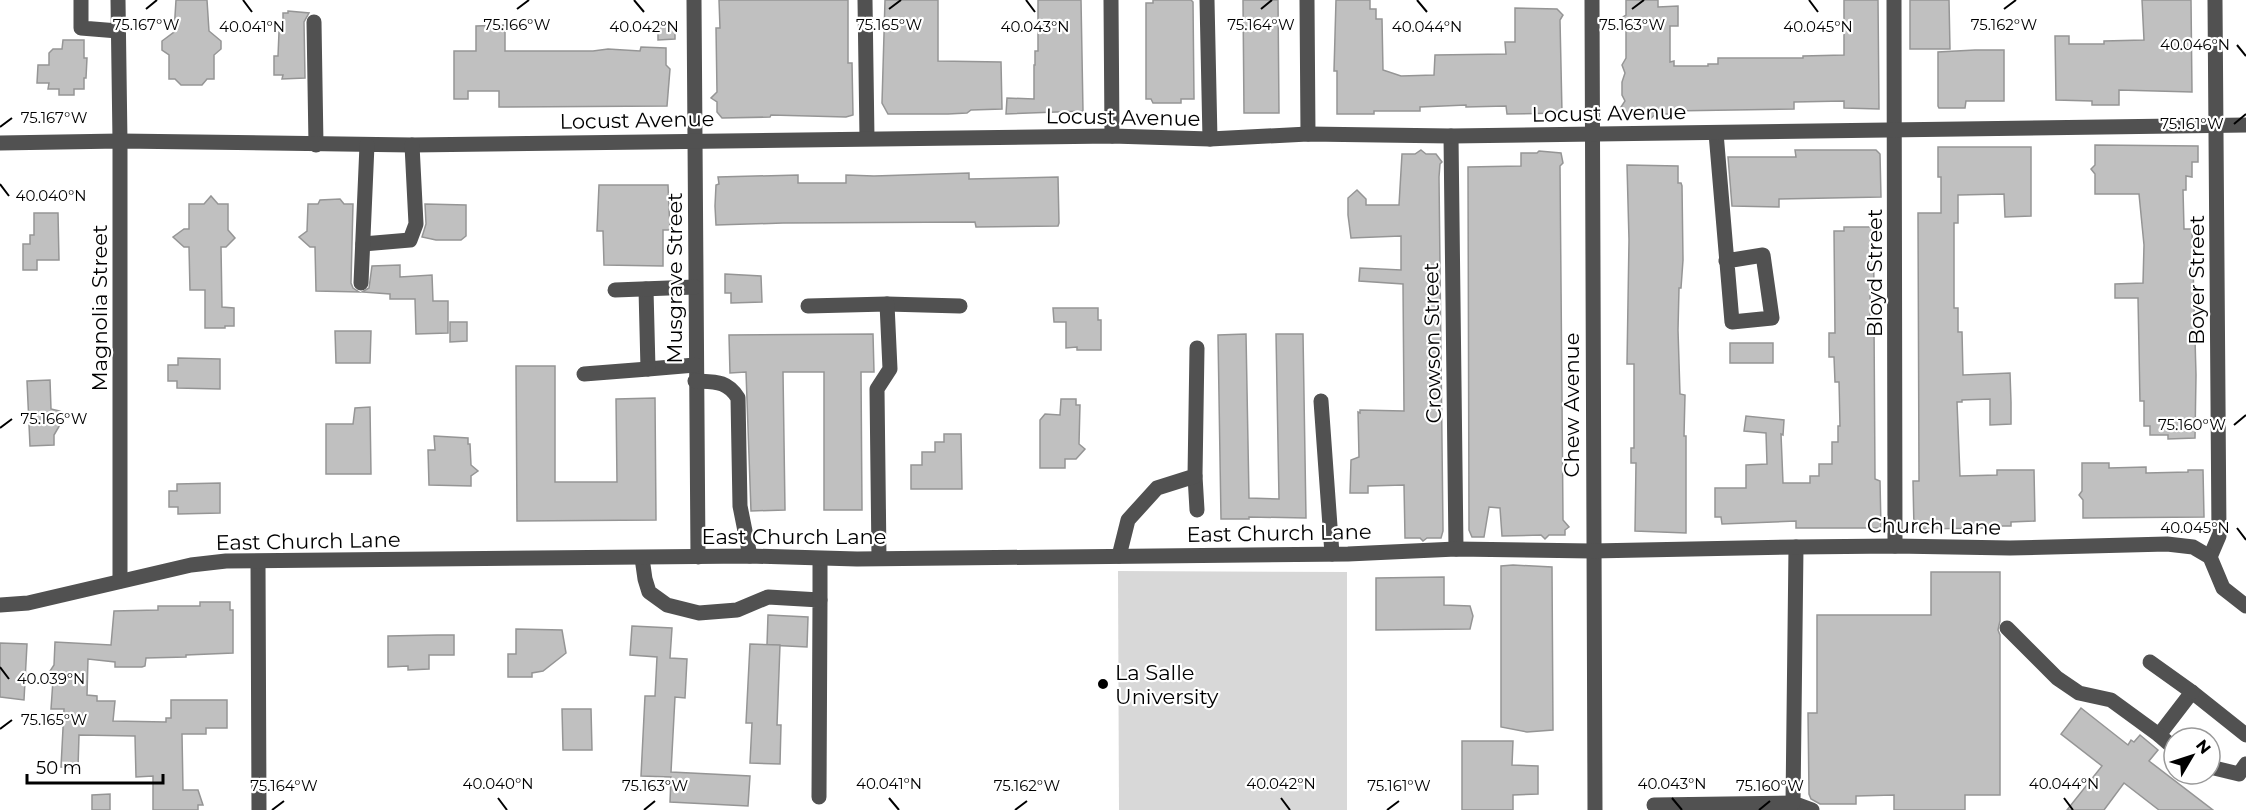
<svg xmlns="http://www.w3.org/2000/svg" width="2246" height="810" font-family="Montserrat,sans-serif">
  <style>
    .green { fill: #d8d8d8 }
    .building { fill: #c0c0c0; stroke: #959595; stroke-width: 1.5 }
    .lines { fill: none; stroke-linecap: round; stroke-linejoin: round }
    .minor { stroke: #515151; stroke-width: 15 }
    .ticks { fill: none; stroke: #000; stroke-width: 2 }
    .poi-dot { fill: #000; stroke: #fff; stroke-width: 2 }
    .labels { text-anchor: middle; dominant-baseline: central; stroke-width: 4.5; stroke-linejoin: round; paint-order: stroke }
    .street-label { font-size: 21px; fill: #000; stroke: #fff }
    .poi-label { font-size: 21px; fill: #000; stroke: #fff; text-anchor: start }
    .ticks-label { font-size: 15px; text-anchor: middle; fill: #000; stroke: #fff; stroke-width: 4.5; stroke-linejoin: round; paint-order: stroke }
  </style>
  <rect width="100%" height="100%" fill="#fff"/>
  <!-- green -->
  <path class="green" d="M1118,571L1347,572V810H1119Z"/>
  <!-- building -->
  <g class="building">
    <path d="M176,0H207L209,31L221,41V49L214,55V79H207L202,85H181L175,79H169V55L162,50V41L174,32Z"/>
    <path d="M719,0H848V63H852L853,115L846,117L771,115L770,117L722,118L717,112V102L711,98L717,92L716,28H720Z"/>
    <path d="M885,0H938V61L1001,62L1002,109L971,110L967,113L948,114H888L882,103Z"/>
    <path d="M1038,0H1081L1083,111L1006,114L1007,98L1034,99V65H1035V51H1038Z"/>
    <path d="M1153,0H1191L1193,2L1194,99H1181V103H1153L1151,99H1146V3H1153Z"/>
    <path d="M1243,0H1278L1279,113H1244Z"/>
    <path d="M1336,0H1370V9H1376V19H1382L1383,70L1401,76L1434,75L1435,55L1506,54L1505,42H1515V8L1557,9L1563,15L1560,20L1562,113L1507,114L1506,106L1466,107V105L1420,107V111H1374V114H1337V71H1334Z"/>
    <path d="M1626,0H1658V7L1678,6V26H1670V62L1674,61V66H1708V64H1718V58H1803V56L1844,55V0H1878L1879,109L1844,108V101L1794,102V109L1670,111V114H1656L1650,119L1645,114L1626,115L1621,107L1625,101L1622,95V82L1625,73L1622,65L1626,58V28H1623V17L1626,15Z"/>
    <path d="M1910,0H1949L1950,49H1910Z"/>
    <path d="M2142,0H2191L2192,92L2119,90V105H2092V101L2056,100L2055,36H2069V44H2104V41L2144,40Z"/>
    <path d="M288,11L309,13L304,22L305,78L282,79L283,75H274V56H278L279,32H283V13H288Z"/>
    <path d="M675,24V39L658,40V25Z"/>
    <path d="M505,25V51H593L608,49L640,51L641,47L666,48V65L670,69L667,106L499,107V91H468V99H454V51H476V26Z"/>
    <path d="M63,40H84V58H87L86,78H84V89H74V95H59V89H48L49,83H37L38,65H49V53L53,49H62Z"/>
    <path d="M1975,50H2004V101H1966L1965,108H1939L1938,106V52Z"/>
    <path d="M2095,145L2198,146V162H2192V177L2186,176V190H2183L2184,229H2192L2196,375L2195,438L2168,439V435H2150V426H2144V401H2140L2138,298H2115V284L2143,283L2144,245L2139,194H2095V174L2091,169L2095,165Z"/>
    <path d="M1938,147H2031V216L2005,217L2004,194L1958,195V223H1954V308H1958V332H1962L1963,375L2010,373L2011,402V424L1990,425V399L1962,400V402H1957L1960,476L1997,475V470H2034L2035,521L2011,522V526H1991V528L1914,529L1913,481H1919L1918,213H1941V177H1938Z"/>
    <path d="M1421,150L1426,154H1436L1442,162L1440,164L1439,177L1443,531L1441,538H1427L1423,541L1420,538H1405L1404,485L1368,486V493H1350L1351,460L1359,457L1358,412L1360,413V410L1404,411L1403,284L1359,281L1360,268L1401,270V236L1351,238L1348,215V198L1357,190L1366,199V205H1399L1402,154H1415Z"/>
    <path d="M1795,150H1876L1880,154L1881,197L1779,199V207L1732,206L1728,157H1796Z"/>
    <path d="M1539,151L1561,153L1563,163L1560,166L1563,520L1569,527L1565,530V535H1549L1545,539L1541,535L1502,536L1500,508L1489,507L1484,537H1472L1469,530L1468,167L1521,166V153H1537Z"/>
    <path d="M1627,165L1678,166V183H1681L1682,186L1683,260L1681,288H1679L1678,330L1680,394L1685,395L1684,436H1686V533L1635,531L1636,463H1631V448H1634V364H1627L1629,240Z"/>
    <path d="M969,173V179L1058,177L1059,223L1058,226L976,227L975,222L783,223L716,225L715,206L716,185L719,184L718,177L798,175V183H846V175L874,176Z"/>
    <path d="M599,185H668L670,230H663V266L604,265L603,231H597Z"/>
    <path d="M211,196L218,204H228V230L235,238L226,247H221L222,307L234,308V326H225V328H205V290H190L189,247H184L173,237L184,229H189V204H204Z"/>
    <path d="M340,199L344,204H353L351,283L353,288L359,292L316,291L315,247H310L299,237L307,231L308,204H318L320,200Z"/>
    <path d="M425,204L466,205V236L461,240H436L422,237L426,224Z"/>
    <path d="M34,213H58L59,260H37V270H23V244H30V235H34Z"/>
    <path d="M1844,227H1873L1874,286H1870V322H1874L1875,479L1880,481L1881,528H1796V521L1722,524L1721,517H1715V488H1746V465L1767,464L1766,433L1744,431L1746,416L1784,420L1783,435L1781,434L1783,483H1810V476H1819V464H1832V442H1838V426H1840L1839,382H1835L1834,357H1829V333H1835L1834,231H1844Z"/>
    <path d="M400,265V277L432,275L433,301H448V333L416,334L415,299H390V294L362,292L369,288L372,266Z"/>
    <path d="M725,274L761,276L762,302L731,303V293H725Z"/>
    <path d="M1053,308H1098V320H1101V350H1077V347L1066,348V322H1054Z"/>
    <path d="M450,322H467V341L450,342Z"/>
    <path d="M335,331H371L370,363H336Z"/>
    <path d="M873,334L874,372H861L862,510H824V372H783L785,510L751,511L746,372L730,373L729,335Z"/>
    <path d="M1246,334L1249,498L1279,499L1276,334H1303L1306,518L1249,517V519H1221L1218,335Z"/>
    <rect x="1730" y="343" width="43" height="20"/>
    <path d="M178,358L220,359V389L177,388V381H168V365H178Z"/>
    <path d="M516,366H555V482H617L616,399L655,398L656,520L517,521Z"/>
    <path d="M50,380L51,409L60,411L61,423L54,435V445L30,446L27,381Z"/>
    <path d="M1061,399H1076V405H1080L1079,444L1085,449L1076,459H1065V468H1040V420L1045,414L1060,415Z"/>
    <path d="M370,407L371,474H326V424H353L355,408Z"/>
    <path d="M944,434H961L962,489H911V465H922V452H935V442H944Z"/>
    <path d="M434,436L468,438V444H470L471,465L478,471L471,476V486L429,485L428,450H435Z"/>
    <path d="M2082,463H2109V468L2146,467V473L2188,472V470H2203L2204,517L2083,518V500L2079,495L2082,491Z"/>
    <path d="M220,483V513L178,514V507H169V491H177V484Z"/>
    <path d="M1513,565L1552,567L1553,730L1527,732L1501,727V566Z"/>
    <path d="M1931,572H2000V621L1998,630L2000,635V795H1965V810H1894V795L1856,796V804H1820L1811,799L1809,794L1808,713H1817V615H1931Z"/>
    <path d="M1444,577V605L1470,606L1473,616L1470,629L1376,630V578Z"/>
    <path d="M200,602H230V610H233V653L186,655V657L146,658L145,666L142,667H115V662L88,659L87,695L97,696V701H115L113,721L166,722V718H171V700H227V728H206V734H182L183,790H198L203,805H198V810H153V776L136,777L135,736L79,735L78,768L61,767L64,709H51L53,680L50,671L54,665L55,642L111,645L114,611L158,610V606H200Z"/>
    <path d="M768,615L808,617L807,647L767,645Z"/>
    <path d="M632,626L672,628L670,658L687,659L685,698L675,697L671,772L750,776L748,806L670,802L671,777L641,776L645,696H655L657,657L630,655Z"/>
    <path d="M516,629L562,630L566,653L543,671L532,673V677H508V654H516Z"/>
    <path d="M437,635H454V655H429V669L408,670V666L388,667V636Z"/>
    <path d="M0,643L27,644L24,700L0,697Z"/>
    <path d="M750,644L780,645L777,725H781L780,764L750,763L752,723H746Z"/>
    <path d="M2081,708L2128,745L2131,740L2134,742L2140,735L2158,750L2149,761L2213,810H2159L2124,783L2104,810H2067L2102,766L2061,734Z"/>
    <path d="M562,709H591L592,750H563Z"/>
    <path d="M1462,741H1513L1512,765L1538,766V794L1513,795V810H1462Z"/>
    <path d="M110,794V810H92V795Z"/>
  </g>
  <g class="lines">
    <!-- minor -->
    <g class="minor">
      <path d="M81,0V28L118,31"/>
      <path d="M118,0L120,141V581"/>
      <path d="M694,0L698,557"/>
      <path d="M865,0L867,138"/>
      <path d="M1111,0L1112,136"/>
      <path d="M1207,0L1210,139"/>
      <path d="M1307,0L1308,134"/>
      <path d="M1592,0L1595,810"/>
      <path d="M1894,0L1895,546"/>
      <path d="M314,22L316,145"/>
      <path d="M1716,133L1732,322L1772,318L1763,255L1726,261"/>
      <path d="M1451,136L1456,549"/>
      <path d="M0,143L120,141L412,145L1112,136L1210,139L1308,134L1451,136L2246,125"/>
      <path d="M363,244L410,240L416,224L412,145"/>
      <path d="M361,283L367,145"/>
      <path d="M646,289L648,369L695,365"/>
      <path d="M615,290L695,287"/>
      <path d="M887,304L960,306"/>
      <path d="M808,306L887,304L890,369L877,389L879,558"/>
      <path d="M584,374L648,369"/>
      <path d="M695,381C714,382 727,380 738,398L740,506L750,556"/>
      <path d="M1321,401L1332,554"/>
      <path d="M1195,476L1197,510"/>
      <path d="M1796,547L1793,803L1812,810"/>
      <path d="M1119,556L1128,520L1157,488L1195,476L1197,348"/>
      <path d="M2210,557L2219,536L2215,0"/>
      <path d="M642,558L645,579L649,592L667,605L699,613L737,610L768,597L820,600L819,797"/>
      <path d="M820,559V600"/>
      <path d="M258,562L259,810"/>
      <path d="M0,605L28,603L191,565L226,561L750,556L857,559L1348,554L1456,549L1592,551L1796,547L1895,546L2010,548L2167,544L2193,547L2210,557L2223,588L2246,606"/>
      <path d="M2007,628L2057,678L2079,693L2111,700L2159,735L2192,692L2246,735"/>
      <path d="M2150,662L2192,692"/>
      <path d="M2159,735L2174,748"/>
      <path d="M2210,767L2239,774L2246,764"/>
      <path d="M1654,805L1793,803"/>
    </g>
  </g>
  <!-- ticks -->
  <path class="ticks" d="M243,0L252,12M634,0L644,12M1026,0L1035,12M1417,0L1427,12M1809,0L1818,12M146,9L157,0M517,9L529,0M889,9L901,0M1261,9L1272,0M1632,9L1644,0M2004,9L2016,0M2237,45L2246,56M2234,124L2246,114M0,127L12,118M0,184L9,196M2234,425L2246,415M0,428L12,419M2237,528L2246,540M0,667L9,679M0,729L12,720M498,798L507,810M889,798L899,810M1281,798L1290,810M1672,798L1682,810M2064,798L2073,810M272,810L284,801M644,810L655,801M1015,810L1027,801M1387,810L1399,801M1759,810L1770,801"/>
  <!-- markers -->
  <circle class="poi-dot" cx="1103" cy="684" r="6"/>
  <g class="labels">
    <!-- street labels -->
    <g class="street-label">
      <text transform="translate(1609 113) rotate(-1)">Locust Avenue</text>
      <text transform="translate(1123 117) rotate(1)">Locust Avenue</text>
      <text transform="translate(637 120) rotate(-1)">Locust Avenue</text>
      <text transform="translate(1874 273) rotate(-90)">Bloyd Street</text>
      <text transform="translate(674 278) rotate(-90)">Musgrave Street</text>
      <text transform="translate(2196 280) rotate(-90)">Boyer Street</text>
      <text transform="translate(99 308) rotate(-90)">Magnolia Street</text>
      <text transform="translate(1432 343) rotate(-91)">Crowson Street</text>
      <text transform="translate(1571 405) rotate(-90)">Chew Avenue</text>
      <text transform="translate(1934 526) rotate(1)">Church Lane</text>
      <text transform="translate(1279 533) rotate(-1)">East Church Lane</text>
      <text x="794" y="536">East Church Lane</text>
      <text transform="translate(308 541) rotate(-1)">East Church Lane</text>
    </g>
    <!-- poi labels -->
    <g class="poi-label">
      <text x="1115" y="672">La Salle<tspan x="1115" dy="24">University</tspan></text>
    </g>
  </g>
  <g class="ticks-label">
    <text x="517" y="30">75.166°W</text>
    <text x="146" y="30">75.167°W</text>
    <text x="889" y="30">75.165°W</text>
    <text x="1261" y="30">75.164°W</text>
    <text x="1632" y="30">75.163°W</text>
    <text x="2004" y="30">75.162°W</text>
    <text x="252" y="32">40.041°N</text>
    <text x="644" y="32">40.042°N</text>
    <text x="1035" y="32">40.043°N</text>
    <text x="1427" y="32">40.044°N</text>
    <text x="1818" y="32">40.045°N</text>
    <text x="2195" y="50">40.046°N</text>
    <text x="54" y="123">75.167°W</text>
    <text x="2192" y="129">75.161°W</text>
    <text x="51" y="201">40.040°N</text>
    <text x="54" y="424">75.166°W</text>
    <text x="2192" y="430">75.160°W</text>
    <text x="2195" y="533">40.045°N</text>
    <text x="51" y="684">40.039°N</text>
    <text x="54" y="725">75.165°W</text>
    <text x="498" y="789">40.040°N</text>
    <text x="889" y="789">40.041°N</text>
    <text x="1281" y="789">40.042°N</text>
    <text x="1672" y="789">40.043°N</text>
    <text x="2064" y="789">40.044°N</text>
    <text x="284" y="791">75.164°W</text>
    <text x="655" y="791">75.163°W</text>
    <text x="1027" y="791">75.162°W</text>
    <text x="1399" y="791">75.161°W</text>
    <text x="1770" y="791">75.160°W</text>
  </g>
  <!-- north arrow -->
  <g transform="translate(2192 756) rotate(51)"><circle r="28" fill="#ffffff" stroke="#999999" stroke-width="1.5"/>
  <path d="M0-4.5L10 22L0 15L-10 22Z" fill="#000000"/>
  <text y="-9" font-size="16" font-weight="bold" text-anchor="middle" fill="#000000">N</text>
  </g>
  <!-- scale -->
  <path d="M27 774v9h136v-9" fill="none" stroke="#000000" stroke-width="3"/>
  <text x="36" y="774" font-size="18" fill="#000000" stroke="#ffffff" stroke-width="4.5" paint-order="stroke">50 m</text>
</svg>
